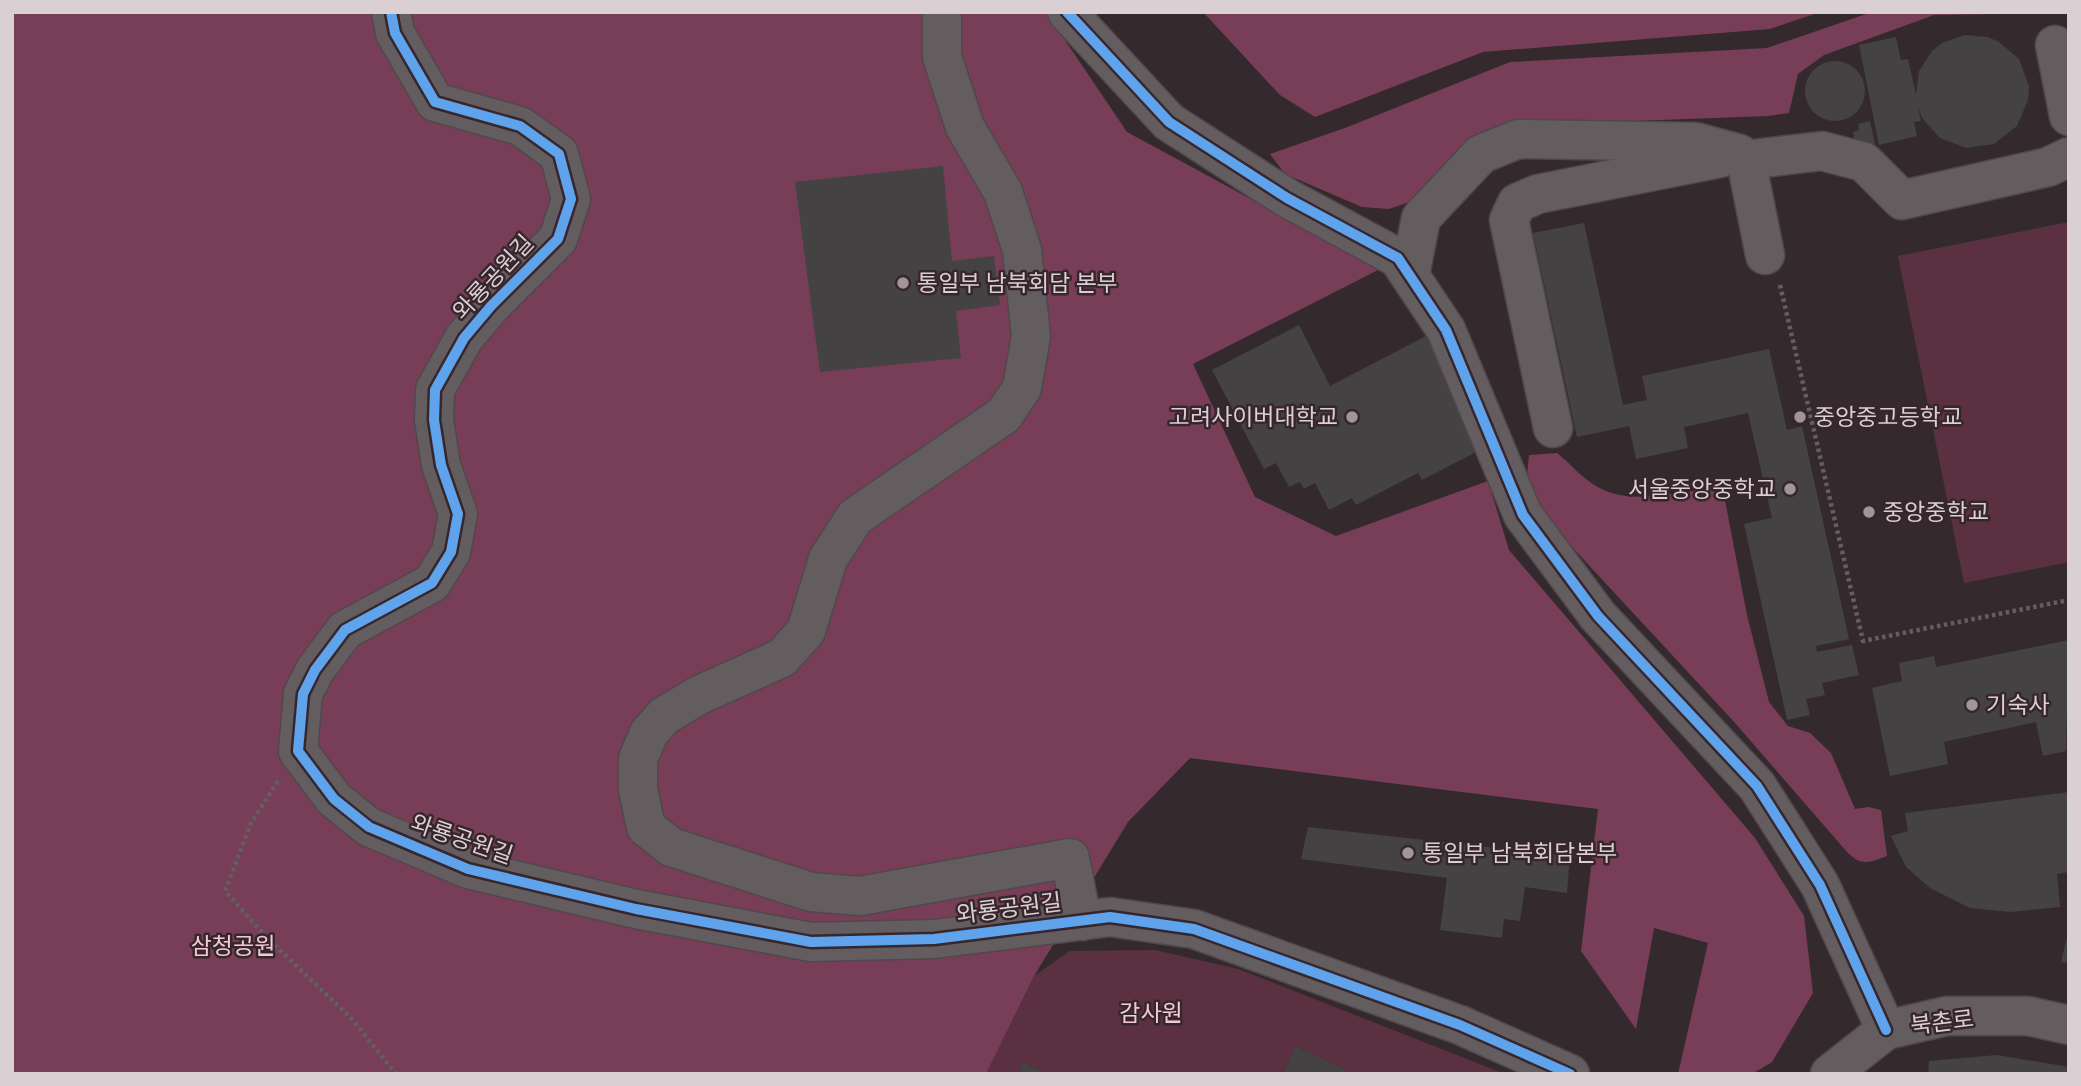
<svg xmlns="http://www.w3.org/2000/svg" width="2081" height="1086" font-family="Cabin,'Noto Sans KR',sans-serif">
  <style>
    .green { fill: #5b3142 }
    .forest { fill: #783e57 }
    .building { fill: #444242 }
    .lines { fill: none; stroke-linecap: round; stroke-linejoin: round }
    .minor-casing { stroke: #50484b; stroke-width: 41 }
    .path { stroke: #645e60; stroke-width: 4.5; stroke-dasharray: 3.5 3.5; stroke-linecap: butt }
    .minor { stroke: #645d60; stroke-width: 38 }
    .cycleway-casing { stroke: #37272d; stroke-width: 15 }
    .cycleway { stroke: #60a3ed; stroke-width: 10 }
    .poi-dot { fill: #a09599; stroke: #37272d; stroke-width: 2.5 }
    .labels { text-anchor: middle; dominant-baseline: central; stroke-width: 5; stroke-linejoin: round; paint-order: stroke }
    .street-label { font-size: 23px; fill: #dacfd2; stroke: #37272d }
    .poi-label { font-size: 23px; fill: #dacfd2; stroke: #37272d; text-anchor: start }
    .park-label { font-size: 23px; fill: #f3c9d8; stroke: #37272d }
  </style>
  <rect width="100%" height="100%" fill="#342a2e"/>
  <!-- green -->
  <g class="green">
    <path d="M2069,222V562L1964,583L1898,256Z"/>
    <path d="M1155,950L1238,969L1505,1074H1354L1296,1046L1283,1074H1047L1023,1062L1017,1074H986L1034,976L1070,951Z"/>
  </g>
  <!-- forest -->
  <g class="forest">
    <path d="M12,12H1046L1127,132L1380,269L1193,364L1255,497L1336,536L1488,481L1509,550L1755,838L1804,916L1813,993L1772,1062L1752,1074H1678L1708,943L1654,928L1636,1029L1581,951L1598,809L1190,758L1128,822L1034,976L986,1074H12Z"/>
    <path d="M1203,12H1820L1770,29L1483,52L1315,117L1280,95Z"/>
    <path d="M1872,12L1998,14L1934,15L1824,55L1798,74L1789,113L1768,116L1524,125L1436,179L1409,202L1389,209L1362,207L1285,174L1270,154L1345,128L1510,62L1767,48Z"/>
    <path d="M1557,453C1569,462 1578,474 1590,482C1626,509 1672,491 1714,489L1724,495L1747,615L1769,702L1788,726L1810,733L1831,753L1855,809L1868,807L1881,810L1887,856C1869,863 1861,866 1847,852L1736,724L1547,520L1527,475L1529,455Z"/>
  </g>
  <!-- building -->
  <g class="building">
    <path d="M1965,35L1988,37L1999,42L2019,59L2029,86L2028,100L2017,126L1994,144L1966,148L1940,138L1922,118L1918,107L1921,121L1914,122L1917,136L1879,145L1859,45L1896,37L1901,60L1908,59L1916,95L1919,71L1932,51L1942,43Z"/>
    <circle cx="1835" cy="91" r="30"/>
    <path d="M1870,121L1875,145L1857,153L1853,132L1859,130L1858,124Z"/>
    <path d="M943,166L952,261L994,256L1000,305L956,311L961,358L820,372L795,182Z"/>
    <path d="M1584,223L1623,405L1647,400L1642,376L1769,349L1787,430L1802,426L1849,639L1816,646L1817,652L1852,645L1859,675L1822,683L1825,695L1806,699L1810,715L1787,720L1744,524L1772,518L1748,413L1684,427L1688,448L1636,459L1629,426L1577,437L1533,233Z"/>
    <path d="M1299,325L1330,386L1426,336L1484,448L1422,480L1418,473L1356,505L1352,498L1329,510L1315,483L1304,489L1300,482L1289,487L1276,463L1264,469L1212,370Z"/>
    <path d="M2069,640L2066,751L2043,756L2036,722L1944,742L1948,764L1890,776L1872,688L1902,681L1899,663L1934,656L1936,667Z"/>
    <path d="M2069,792V872L2057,874L2060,907L2010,912L1970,908L1930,888L1906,867L1891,836L1908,831L1905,813Z"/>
    <path d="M1308,827L1570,856L1567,893L1525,887L1520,921L1504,919L1502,938L1440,930L1447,878L1301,859Z"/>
    <path d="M2068,933H2069V963L2061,962Z"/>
    <path d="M1296,1046L1354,1074H1283Z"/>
    <path d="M1997,1055L2069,1067V1074H1928L1929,1061Z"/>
    <path d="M1023,1062L1047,1074H1017Z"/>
  </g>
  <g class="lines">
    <defs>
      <g id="minor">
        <path d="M391,12L395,33L435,102L520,126L559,154L571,199L558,239L491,306L464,338L435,390L434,420L441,465L458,514L451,552L432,583L345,630L315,670L303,694L298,751L334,799L369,827L468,869L636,909L811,942L934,939L1110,917L1194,929L1460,1025L1570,1074"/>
        <path d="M942,12V57L965,127L1003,192L1022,250L1031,336L1022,388L1004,415L855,517L828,559L806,631L782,658L699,695L664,716L649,733L638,759V789L646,827L671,847L811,892L860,896L1070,858L1082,921"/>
        <path d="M1067,12L1169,122L1287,198L1398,258L1446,330L1523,515L1598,616L1757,786L1820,885L1886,1030"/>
        <path d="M2055,45L2069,116"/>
        <path d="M1746,160L1822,151L1864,162L1902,200L2048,167L2069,157"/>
        <path d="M1410,275L1421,218L1481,154L1518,139L1696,142L1740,154L1746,160L1765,255"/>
        <path d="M1553,428L1509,220L1517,203L1538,194L1720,158"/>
        <path d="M1830,1074L1886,1030L1947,1016H2028L2069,1025"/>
      </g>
    </defs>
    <!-- minor casing -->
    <use href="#minor" class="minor-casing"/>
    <!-- path -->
    <g class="path">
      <path d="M1780,285L1863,641L2069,600"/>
      <path d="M278,781L251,823L225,891L267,938L351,1018L396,1074"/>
    </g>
    <!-- minor -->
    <use href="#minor" class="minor"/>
    <defs>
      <g id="cycleway">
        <path d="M391,12L395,33L435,102L520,126L559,154L571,199L558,239L491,306L464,338L435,390L434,420L441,465L458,514L451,552L432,583L345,630L315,670L303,694L298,751L334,799L369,827L468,869L636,909L811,942L934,939L1110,917L1194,929L1460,1025L1570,1074"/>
        <path d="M1067,12L1169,122L1287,198L1398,258L1446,330L1523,515L1598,616L1757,786L1820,885L1886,1030"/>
      </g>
    </defs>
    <!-- cycleway casing -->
    <use href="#cycleway" class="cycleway-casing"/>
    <!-- cycleway -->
    <use href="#cycleway" class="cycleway"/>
  </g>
  <!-- markers -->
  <g class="poi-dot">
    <circle cx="903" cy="283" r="7"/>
    <circle cx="1352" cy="417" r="7"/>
    <circle cx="1800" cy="417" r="7"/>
    <circle cx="1790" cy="489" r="7"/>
    <circle cx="1869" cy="512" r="7"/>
    <circle cx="1972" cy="705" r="7"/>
    <circle cx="1408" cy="853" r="7"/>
  </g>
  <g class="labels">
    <!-- street labels -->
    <g class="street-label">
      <text transform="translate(493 277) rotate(-47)">와룡공원길</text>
      <text transform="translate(462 839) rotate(19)">와룡공원길</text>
      <text transform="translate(1009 908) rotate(-7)">와룡공원길</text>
      <text transform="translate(1942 1022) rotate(-7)">북촌로</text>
    </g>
    <!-- poi labels -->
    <g class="poi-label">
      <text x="917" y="283">통일부 남북회담 본부</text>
      <text x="1338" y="417" text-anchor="end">고려사이버대학교</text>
      <text x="1814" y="417">중앙중고등학교</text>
      <text x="1776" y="489" text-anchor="end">서울중앙중학교</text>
      <text x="1883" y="512">중앙중학교</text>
      <text x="1986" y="705">기숙사</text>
      <text x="1422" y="853">통일부 남북회담본부</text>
    </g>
    <!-- park labels -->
    <g class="park-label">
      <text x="233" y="946">삼청공원</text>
      <text x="1151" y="1013">감사원</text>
    </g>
  </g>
  <!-- border -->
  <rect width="2081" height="1086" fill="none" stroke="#dacfd2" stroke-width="28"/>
</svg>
